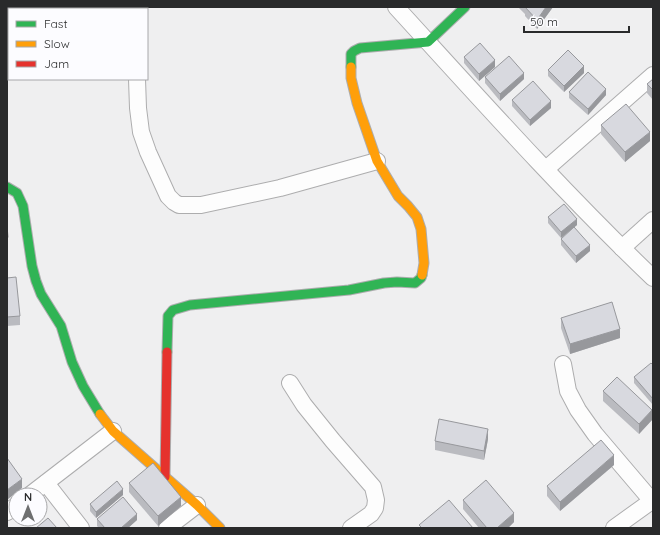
<svg xmlns="http://www.w3.org/2000/svg" width="660" height="535" font-family="Quicksand,sans-serif">
  <style>
    .lines { fill: none; stroke-linecap: round; stroke-linejoin: round }
    .street-casing { stroke: #adadae; stroke-width: 18 }
    .fast-casing { stroke: #adadae; stroke-width: 11 }
    .slow-casing { stroke: #adadae; stroke-width: 11 }
    .jam-casing { stroke: #adadae; stroke-width: 11 }
    .street { stroke: #fdfdfd; stroke-width: 16 }
    .fast { stroke: #30b455; stroke-width: 9 }
    .slow { stroke: #ff9f0a; stroke-width: 9 }
    .jam { stroke: #e5322d; stroke-width: 9 }
    .wall { fill: #babbc0 }
    .shaded-wall { fill: #97989c }
    .building { fill: #d8d9df; stroke: #97989c }
  </style>
  <rect width="100%" height="100%" fill="#efeff0"/>
  <g class="lines">
    <defs>
      <g id="street">
        <path d="M396,7C480,99 563,192 653,278"/>
        <path d="M139,9V7"/>
        <path d="M137,79L138,108L141,132L148,152L168,196L174,202L179,205H201L280,188L377,161"/>
        <path d="M546,169L653,75"/>
        <path d="M622,248L653,220"/>
        <path d="M563,364L568,391L578,410L595,434L652,501"/>
        <path d="M290,383L304,405L333,441L373,487L376,500L375,508L371,514L351,528"/>
        <path d="M46,483L81,528"/>
        <path d="M30,495L113,431"/>
        <path d="M7,512L16,506"/>
        <path d="M167,528L197,505"/>
        <path d="M614,528L653,500"/>
      </g>
      <g id="fast">
        <path d="M351,67V54L354,51L360,48L428,42L465,7"/>
        <path d="M7,187L17,193L23,206L32,266L36,281L41,294L61,326L72,362L83,386L100,414"/>
        <path d="M167,352L168,316L173,310L190,305L349,290L384,283L397,282L415,283L421,278L422,275"/>
      </g>
      <g id="slow">
        <path d="M351,67V78L357,103L377,161L398,196L408,206L417,217L421,229L424,263L422,275"/>
        <path d="M100,414L113,431L197,505L220,528"/>
      </g>
      <path id="jam" d="M165,477L167,352"/>
    </defs>
    <!-- street casing -->
    <use href="#street" class="street-casing"/>
    <!-- fast casing -->
    <use href="#fast" class="fast-casing"/>
    <!-- slow casing -->
    <use href="#slow" class="slow-casing"/>
    <!-- jam casing -->
    <use href="#jam" class="jam-casing"/>
    <!-- street -->
    <use href="#street" class="street"/>
    <!-- fast -->
    <use href="#fast" class="fast"/>
    <!-- slow -->
    <use href="#slow" class="slow"/>
    <!-- jam -->
    <use href="#jam" class="jam"/>
  </g>
  <!-- wall -->
  <g class="wall">
    <path d="M518,7H553L537,29L525,16V14Z"/>
    <path d="M464,57L495,67L479,81L464,63Z"/>
    <path d="M548,70L584,73L564,92L548,76Z"/>
    <path d="M485,77L524,79L500,101L485,83Z"/>
    <path d="M653,79V100L647,93V84Z"/>
    <path d="M569,92L606,95L588,115L569,98Z"/>
    <path d="M512,100L551,108L530,126L512,106Z"/>
    <path d="M601,125L650,141L625,162L601,134Z"/>
    <path d="M548,217L577,225L561,238L548,223Z"/>
    <path d="M561,239L590,251L576,263L561,245Z"/>
    <path d="M7,278L20,316V325L7,326Z"/>
    <path d="M561,318L620,338L570,354L561,328Z"/>
    <path d="M653,365V405L634,383V377Z"/>
    <path d="M603,391L652,420L639,434L603,401Z"/>
    <path d="M488,439L484,460L435,450V441Z"/>
    <path d="M614,465L560,511L547,496V486Z"/>
    <path d="M129,483L181,506L158,526L129,492Z"/>
    <path d="M123,495L96,518L90,511V504Z"/>
    <path d="M463,500L514,522L508,528H479L463,509Z"/>
    <path d="M97,519L137,520L128,528H99L97,526Z"/>
  </g>
  <!-- shaded-wall -->
  <g class="shaded-wall">
    <path d="M546,7H553L537,29V20Z"/>
    <path d="M495,60V67L479,81V74Z"/>
    <path d="M584,66V73L564,92V86Z"/>
    <path d="M524,73V79L500,101V94Z"/>
    <path d="M606,89V95L588,115V109Z"/>
    <path d="M551,101V108L530,126V120Z"/>
    <path d="M650,132V141L625,162V152Z"/>
    <path d="M577,219V225L561,238V232Z"/>
    <path d="M8,237V246L7,248V239Z"/>
    <path d="M590,245V251L576,263V256Z"/>
    <path d="M620,329V338L570,354V344Z"/>
    <path d="M652,410V420L639,434V424Z"/>
    <path d="M488,429V439L484,460V451Z"/>
    <path d="M614,455V465L560,511V502Z"/>
    <path d="M22,479V488L7,500V490Z"/>
    <path d="M123,489V495L96,518V512Z"/>
    <path d="M181,497V506L158,526V516Z"/>
    <path d="M514,513V522L508,528H497Z"/>
    <path d="M137,514V520L128,528H121Z"/>
  </g>
  <!-- building -->
  <g class="building">
    <path d="M525,7H546L537,20Z"/>
    <path d="M480,43L495,60L479,74L464,57Z"/>
    <path d="M568,50L584,66L564,86L548,70Z"/>
    <path d="M509,56L524,73L500,94L485,77Z"/>
    <path d="M588,72L606,89L588,109L569,92Z"/>
    <path d="M653,79V90L647,84Z"/>
    <path d="M533,81L551,101L530,120L512,100Z"/>
    <path d="M626,104L650,132L625,152L601,125Z"/>
    <path d="M564,204L577,219L561,232L548,217Z"/>
    <path d="M7,226L8,237L7,239Z"/>
    <path d="M574,227L590,245L576,256L561,239Z"/>
    <path d="M16,277L20,316L7,317V278Z"/>
    <path d="M612,302L620,329L570,344L561,318Z"/>
    <path d="M651,363L653,365V399L634,377Z"/>
    <path d="M617,377L652,410L639,424L603,391Z"/>
    <path d="M439,419L488,429L484,451L435,441Z"/>
    <path d="M601,440L614,455L560,502L547,486Z"/>
    <path d="M7,458L22,479L7,490Z"/>
    <path d="M153,463L181,497L158,516L129,483Z"/>
    <path d="M486,480L514,513L497,528H487L463,500Z"/>
    <path d="M117,481L123,489L96,512L90,504Z"/>
    <path d="M123,497L137,514L121,528H105L97,519Z"/>
    <path d="M449,500L473,528H422L419,525Z"/>
    <path d="M48,518L57,528H36Z"/>
  </g>
  <!-- border -->
  <rect width="660" height="535" fill="none" stroke="#292a2b" stroke-width="16"/>
  <!-- legend -->
  <rect x="8" y="8" width="140" height="72" fill="#fcfcff" stroke="#a8a8aa"/>
  <rect x="16" y="21" width="20" height="6" fill="#30b455" stroke="#a8a8aa"/>
  <text x="44" y="28" font-size="12" fill="#292a2b">Fast</text>
  <rect x="16" y="41" width="20" height="6" fill="#ff9f0a" stroke="#a8a8aa"/>
  <text x="44" y="48" font-size="12" fill="#292a2b">Slow</text>
  <rect x="16" y="61" width="20" height="6" fill="#e5322d" stroke="#a8a8aa"/>
  <text x="44" y="68" font-size="12" fill="#292a2b">Jam</text>
  <!-- north arrow -->
  <g transform="translate(28 507)"><circle r="19" fill="#fcfcff" stroke="#a8a8aa"/>
  <path d="M0-3L7 15L0 10L-7 15Z" fill="#6e6f70"/>
  <text y="-6" font-size="11" font-weight="bold" text-anchor="middle" fill="#292a2b">N</text>
  </g>
  <!-- scale -->
  <path d="M524 26v6h105v-6" fill="none" stroke="#292a2b" stroke-width="2"/>
  <text x="530" y="26" font-size="12" fill="#292a2b" stroke="#fcfcff" stroke-width="3" paint-order="stroke">50 m</text>
</svg>
